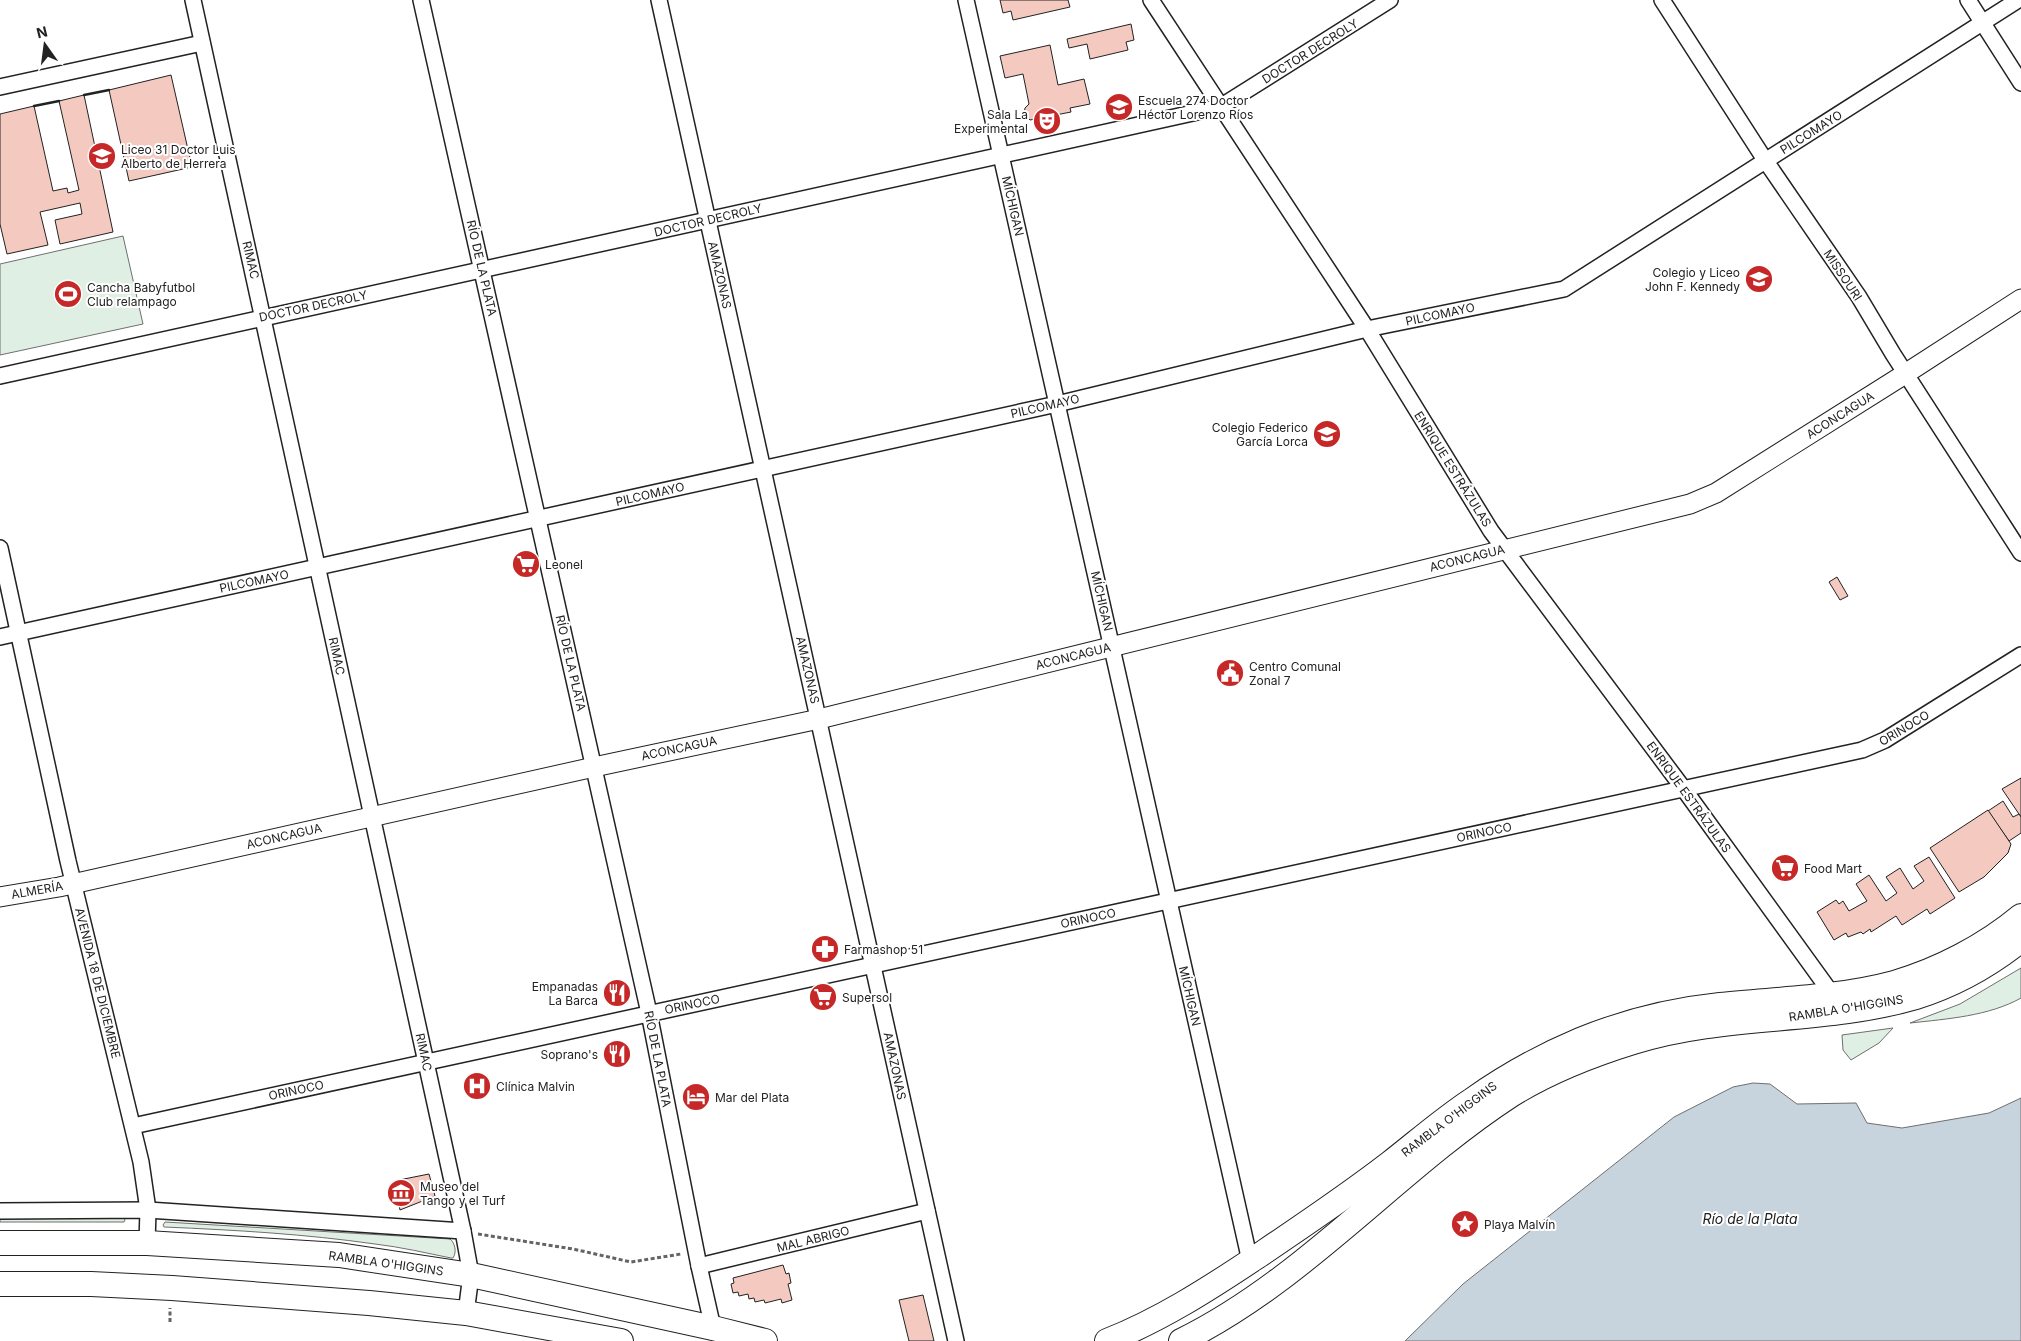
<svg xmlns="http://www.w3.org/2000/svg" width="2021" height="1341" font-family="Inter,sans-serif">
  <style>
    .green { fill: #e0efe3; stroke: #6f6f6f }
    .water { fill: #c7d3dd; stroke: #6f6f6f }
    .building { fill: #f3c9c0; stroke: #222 }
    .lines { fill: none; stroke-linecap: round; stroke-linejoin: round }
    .minor-casing { stroke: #222; stroke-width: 18 }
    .tertiary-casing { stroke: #222; stroke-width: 21 }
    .primary-casing { stroke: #222; stroke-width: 26 }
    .path { stroke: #646464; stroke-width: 3; stroke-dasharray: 4 2.5; stroke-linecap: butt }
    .minor { stroke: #fff; stroke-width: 15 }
    .tertiary { stroke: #fff; stroke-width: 19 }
    .primary { stroke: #fff; stroke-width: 24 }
    .wall { stroke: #222; stroke-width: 2.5 }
    .labels { text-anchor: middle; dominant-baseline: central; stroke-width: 4; stroke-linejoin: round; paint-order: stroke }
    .street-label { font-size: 12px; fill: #222; stroke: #fff }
    .poi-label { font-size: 12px; fill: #222; stroke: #fff; text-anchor: start }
    .water-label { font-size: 14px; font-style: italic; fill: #222; stroke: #fff }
  </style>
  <rect width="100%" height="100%" fill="#fff"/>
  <!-- green -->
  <g class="green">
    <path d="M123,236L143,324L0,355V264Z"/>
    <path d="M2021,968V998C1989,1016 1947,1019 1910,1023L1960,1004Z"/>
    <path d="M1893,1028L1879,1043L1851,1060L1843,1050L1842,1035Z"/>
    <path d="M0,1218H124L125,1220L124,1222H0Z"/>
    <path d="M165,1222L450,1239C455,1243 457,1252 453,1258H451C426,1253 401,1247 375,1244C305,1234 235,1230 164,1227L163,1225Z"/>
  </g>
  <!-- water -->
  <path class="water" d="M1753,1083L1770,1084L1797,1104L1856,1103L1867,1123L1902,1128L1989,1113L2021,1098V1341H1405L1463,1284L1674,1117L1733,1087Z"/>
  <!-- building -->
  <g class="building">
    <path d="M1000,0H1068L1070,7L1013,20L1011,11L1003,13Z"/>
    <path d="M1131,24L1134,40L1126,42L1128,50L1090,59L1087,44L1069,48L1067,39Z"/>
    <path d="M1050,45L1058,85L1084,79L1090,104L1070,108L1071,112L1030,120L1024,114L1025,108L1029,104L1023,74L1005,78L1000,56Z"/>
    <path d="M171,75L192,167L129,181L109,90Z"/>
    <path d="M84,95L113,232L60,244L55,220L82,214L80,203L40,212L48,245L7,254L0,224V114L34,106L53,191L67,188L68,193L79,190L59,101Z"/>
    <path d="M1837,577L1848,596L1840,600L1829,582Z"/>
    <path d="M2021,778V817L2002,789Z"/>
    <path d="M2003,801L2013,817L2019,814L2021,817V833L2009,841L1988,811Z"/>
    <path d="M1988,810L2011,844L2008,853L1984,877L1959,892L1930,848Z"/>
    <path d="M1929,857L1955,898L1930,914L1927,909L1902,925L1896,916L1871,932L1870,929L1863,934L1861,932L1848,937L1846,933L1834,940L1817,912L1836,900L1839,904L1843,901L1849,911L1867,901L1856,884L1869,875L1886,901L1897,893L1886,877L1900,868L1913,889L1924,881L1914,866Z"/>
    <path d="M429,1174L435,1196L400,1210L394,1181Z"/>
    <path d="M783,1265L786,1274L789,1273L791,1283L788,1284L792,1300L782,1303L781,1299L765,1303L764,1300L755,1302L754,1298L749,1299L748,1294L739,1296L738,1292L733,1293L731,1284L734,1283L733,1278Z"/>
    <path d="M923,1295L934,1341H909L899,1300Z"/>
  </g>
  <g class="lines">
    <defs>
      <g id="minor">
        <path d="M193,0L463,1231L471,1275L466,1313"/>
        <path d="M421,0L649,1013L699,1266L713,1328"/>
        <path d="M659,0L956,1341"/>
        <path d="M966,0L1250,1261"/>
        <path d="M1151,0L1367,329L1491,531L1683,788L1832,994"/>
        <path d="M1662,0L1765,160L1859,297L1893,354L2021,553"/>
        <path d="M1968,0L2021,83"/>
        <path d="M0,87L202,43"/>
        <path d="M0,376L1220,107L1390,0"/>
        <path d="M0,548L68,861L141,1162L148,1210L147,1243"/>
        <path d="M0,637L1057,404L1367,329L1564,289L2018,0"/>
        <path d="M133,1126L1862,750L1885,740L2021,655"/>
        <path d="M0,1211L148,1210L463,1231"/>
        <path d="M699,1266L927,1211"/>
      </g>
      <path id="tertiary" d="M0,897L59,887L594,767L819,719L1690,504L1716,493L1905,374L2021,299"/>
      <g id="primary">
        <path d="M0,1243H147L339,1255L471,1275L713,1328L765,1341"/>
        <path d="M0,1284H91L172,1288L369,1303L466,1313L621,1341"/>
        <path d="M1107,1341C1160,1320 1207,1290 1255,1258C1301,1227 1346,1197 1390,1163C1417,1142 1443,1119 1472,1100C1506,1076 1542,1056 1580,1040C1624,1022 1672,1010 1720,1005C1777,999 1838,998 1894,983C1939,970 1985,946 2021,916"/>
        <path d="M1181,1341C1305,1280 1396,1170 1511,1095C1548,1072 1591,1055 1633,1042C1725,1013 1824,1024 1916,997C1954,985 1990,965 2021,940"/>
      </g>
    </defs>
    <!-- minor casing -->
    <use href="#minor" class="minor-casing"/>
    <!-- tertiary casing -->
    <use href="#tertiary" class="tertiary-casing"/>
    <!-- primary casing -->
    <use href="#primary" class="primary-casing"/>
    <!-- path -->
    <g class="path">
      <path d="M478,1234L573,1249L631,1262L681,1254"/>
      <path d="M170,1322V1308"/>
    </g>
    <!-- minor -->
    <use href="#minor" class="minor"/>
    <!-- tertiary -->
    <use href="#tertiary" class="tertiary"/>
    <!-- primary -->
    <use href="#primary" class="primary"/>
    <!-- wall -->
    <g class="wall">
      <path d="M84,95L109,90"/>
      <path d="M34,106L59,101"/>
    </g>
  </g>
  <!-- icons -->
  <defs>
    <symbol id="school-disc" viewBox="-11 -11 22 22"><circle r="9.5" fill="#c62828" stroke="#fff"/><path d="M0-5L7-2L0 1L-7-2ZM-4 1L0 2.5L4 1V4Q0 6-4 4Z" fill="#fff"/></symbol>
    <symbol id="theatre-disc" viewBox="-11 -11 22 22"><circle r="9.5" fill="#c62828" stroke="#fff"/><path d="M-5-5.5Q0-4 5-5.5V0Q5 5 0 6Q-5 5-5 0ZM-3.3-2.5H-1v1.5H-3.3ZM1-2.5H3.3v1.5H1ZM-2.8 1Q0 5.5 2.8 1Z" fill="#fff"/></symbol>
    <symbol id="stadium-disc" viewBox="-11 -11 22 22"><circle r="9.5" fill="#c62828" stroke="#fff"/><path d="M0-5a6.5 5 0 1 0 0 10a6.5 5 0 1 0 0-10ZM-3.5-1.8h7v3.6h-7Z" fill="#fff"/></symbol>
    <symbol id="supermarket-disc" viewBox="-11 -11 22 22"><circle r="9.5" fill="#c62828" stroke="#fff"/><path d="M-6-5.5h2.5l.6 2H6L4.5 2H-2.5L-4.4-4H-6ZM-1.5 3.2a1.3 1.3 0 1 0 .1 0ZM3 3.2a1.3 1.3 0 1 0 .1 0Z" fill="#fff"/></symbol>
    <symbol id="civic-disc" viewBox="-11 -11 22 22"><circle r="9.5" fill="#c62828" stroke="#fff"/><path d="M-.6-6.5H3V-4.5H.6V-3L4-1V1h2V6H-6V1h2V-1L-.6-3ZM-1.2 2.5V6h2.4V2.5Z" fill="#fff"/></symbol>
    <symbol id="pharmacy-disc" viewBox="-11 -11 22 22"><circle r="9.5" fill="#c62828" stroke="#fff"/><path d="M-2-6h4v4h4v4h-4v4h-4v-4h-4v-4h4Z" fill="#fff"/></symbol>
    <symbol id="restaurant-disc" viewBox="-11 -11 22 22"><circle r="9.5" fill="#c62828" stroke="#fff"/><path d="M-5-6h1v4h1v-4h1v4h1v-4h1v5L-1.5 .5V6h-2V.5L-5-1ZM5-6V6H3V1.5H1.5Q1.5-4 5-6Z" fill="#fff"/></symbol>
    <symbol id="hospital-disc" viewBox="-11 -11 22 22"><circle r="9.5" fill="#c62828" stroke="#fff"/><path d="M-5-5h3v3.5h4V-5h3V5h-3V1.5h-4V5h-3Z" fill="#fff"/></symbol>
    <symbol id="hotel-disc" viewBox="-11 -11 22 22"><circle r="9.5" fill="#c62828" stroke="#fff"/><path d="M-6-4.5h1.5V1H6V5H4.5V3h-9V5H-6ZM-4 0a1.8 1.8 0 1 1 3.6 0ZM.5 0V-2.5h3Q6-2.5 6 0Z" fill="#fff"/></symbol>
    <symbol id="museum-disc" viewBox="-11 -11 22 22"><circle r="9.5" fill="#c62828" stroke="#fff"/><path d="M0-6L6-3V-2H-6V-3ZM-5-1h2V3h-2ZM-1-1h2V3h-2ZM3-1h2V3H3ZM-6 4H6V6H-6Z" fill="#fff"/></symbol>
    <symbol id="sight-disc" viewBox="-11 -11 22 22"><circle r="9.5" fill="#c62828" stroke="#fff"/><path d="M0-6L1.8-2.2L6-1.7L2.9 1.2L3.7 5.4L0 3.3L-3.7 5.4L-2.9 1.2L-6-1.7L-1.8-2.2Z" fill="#fff"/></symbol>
  </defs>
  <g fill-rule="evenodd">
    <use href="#school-disc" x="1103" y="91" width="32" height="32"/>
    <use href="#theatre-disc" x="1031" y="105" width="32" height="32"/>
    <use href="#school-disc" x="86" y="140" width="32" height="32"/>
    <use href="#school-disc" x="1743" y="263" width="32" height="32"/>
    <use href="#stadium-disc" x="52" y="278" width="32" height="32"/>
    <use href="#school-disc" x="1311" y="418" width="32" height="32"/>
    <use href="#supermarket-disc" x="510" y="548" width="32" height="32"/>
    <use href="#civic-disc" x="1214" y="657" width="32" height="32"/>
    <use href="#supermarket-disc" x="1769" y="852" width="32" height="32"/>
    <use href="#pharmacy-disc" x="809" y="933" width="32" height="32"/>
    <use href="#restaurant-disc" x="601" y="977" width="32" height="32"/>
    <use href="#supermarket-disc" x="807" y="981" width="32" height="32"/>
    <use href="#restaurant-disc" x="601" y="1038" width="32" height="32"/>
    <use href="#hospital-disc" x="461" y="1070" width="32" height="32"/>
    <use href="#hotel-disc" x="680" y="1081" width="32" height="32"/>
    <use href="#museum-disc" x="385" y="1177" width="32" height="32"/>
    <use href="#sight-disc" x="1449" y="1208" width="32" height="32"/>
  </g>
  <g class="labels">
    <!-- street labels -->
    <g class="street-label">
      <text transform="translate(1310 51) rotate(-32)">DOCTOR DECROLY</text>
      <text transform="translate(1811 132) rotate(-32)">PILCOMAYO</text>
      <text transform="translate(1013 206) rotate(77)">MÍCHIGAN</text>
      <text transform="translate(708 220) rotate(-13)">DOCTOR DECROLY</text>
      <text transform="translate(251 260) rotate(77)">RIMAC</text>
      <text transform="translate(482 268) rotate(77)">RÍO DE LA PLATA</text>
      <text transform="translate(720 275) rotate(77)">AMAZONAS</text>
      <text transform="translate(1843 275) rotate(56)">MISSOURI</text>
      <text transform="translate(313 306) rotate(-12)">DOCTOR DECROLY</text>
      <text transform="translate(1440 314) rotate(-12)">PILCOMAYO</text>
      <text transform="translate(1045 406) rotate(-13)">PILCOMAYO</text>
      <text transform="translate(1840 415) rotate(-32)">ACONCAGUA</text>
      <text transform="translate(1453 469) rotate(58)">ENRIQUE ESTRÁZULAS</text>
      <text transform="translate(650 494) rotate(-13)">PILCOMAYO</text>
      <text transform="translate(1467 558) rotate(-14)">ACONCAGUA</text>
      <text transform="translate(254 581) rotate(-12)">PILCOMAYO</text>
      <text transform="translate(1102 601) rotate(77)">MÍCHIGAN</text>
      <text transform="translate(337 656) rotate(78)">RIMAC</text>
      <text transform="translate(1073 656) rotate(-14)">ACONCAGUA</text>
      <text transform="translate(571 663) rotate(77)">RÍO DE LA PLATA</text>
      <text transform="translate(808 670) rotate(77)">AMAZONAS</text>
      <text transform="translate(1904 728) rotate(-31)">ORINOCO</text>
      <text transform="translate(679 748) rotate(-12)">ACONCAGUA</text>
      <text transform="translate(1689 797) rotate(54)">ENRIQUE ESTRÁZULAS</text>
      <text transform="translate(1484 832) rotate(-12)">ORINOCO</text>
      <text transform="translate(284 836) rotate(-13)">ACONCAGUA</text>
      <text transform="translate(37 890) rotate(-10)">ALMERÍA</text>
      <text transform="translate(1088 918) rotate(-12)">ORINOCO</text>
      <text transform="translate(98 983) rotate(76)">AVENIDA 18 DE DICIEMBRE</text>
      <text transform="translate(1190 996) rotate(77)">MÍCHIGAN</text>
      <text transform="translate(692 1004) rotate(-12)">ORINOCO</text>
      <text transform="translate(1846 1008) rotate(-9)">RAMBLA O'HIGGINS</text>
      <text transform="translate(424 1052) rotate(78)">RIMAC</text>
      <text transform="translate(658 1059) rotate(79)">RÍO DE LA PLATA</text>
      <text transform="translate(895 1066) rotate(78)">AMAZONAS</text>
      <text transform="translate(296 1090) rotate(-12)">ORINOCO</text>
      <text transform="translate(1449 1119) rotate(-37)">RAMBLA O'HIGGINS</text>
      <text transform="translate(813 1239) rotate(-14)">MAL ABRIGO</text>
      <text transform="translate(386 1263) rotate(8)">RAMBLA O'HIGGINS</text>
    </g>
    <!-- poi labels -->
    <g class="poi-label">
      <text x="1138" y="100">Escuela 274 Doctor<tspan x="1138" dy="14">Héctor Lorenzo Ríos</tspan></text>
      <text x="1028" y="114" text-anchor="end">Sala La<tspan x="1028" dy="14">Experimental</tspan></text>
      <text x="121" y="149">Liceo 31 Doctor Luis<tspan x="121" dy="14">Alberto de Herrera</tspan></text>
      <text x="1740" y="272" text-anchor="end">Colegio y Liceo<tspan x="1740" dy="14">John F. Kennedy</tspan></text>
      <text x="87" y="287">Cancha Babyfutbol<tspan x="87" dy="14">Club relampago</tspan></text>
      <text x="1308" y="427" text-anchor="end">Colegio Federico<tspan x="1308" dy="14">García Lorca</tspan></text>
      <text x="545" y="564">Leonel</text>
      <text x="1249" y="666">Centro Comunal<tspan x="1249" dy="14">Zonal 7</tspan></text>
      <text x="1804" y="868">Food Mart</text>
      <text x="844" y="949">Farmashop 51</text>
      <text x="598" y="986" text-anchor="end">Empanadas<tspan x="598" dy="14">La Barca</tspan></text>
      <text x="842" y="997">Supersol</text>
      <text x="598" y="1054" text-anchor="end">Soprano's</text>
      <text x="496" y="1086">Clínica Malvin</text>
      <text x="715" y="1097">Mar del Plata</text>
      <text x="420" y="1186">Museo del<tspan x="420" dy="14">Tango y el Turf</tspan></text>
      <text x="1484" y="1224">Playa Malvín</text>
    </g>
    <!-- water labels -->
    <g class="water-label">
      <text x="1750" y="1218">Río de la Plata</text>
    </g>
  </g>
  <!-- north arrow -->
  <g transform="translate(45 45) rotate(346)" stroke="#ffffff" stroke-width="4" paint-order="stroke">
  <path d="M0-4L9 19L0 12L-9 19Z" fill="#222222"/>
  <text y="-8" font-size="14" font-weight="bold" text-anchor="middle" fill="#222222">N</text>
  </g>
</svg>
